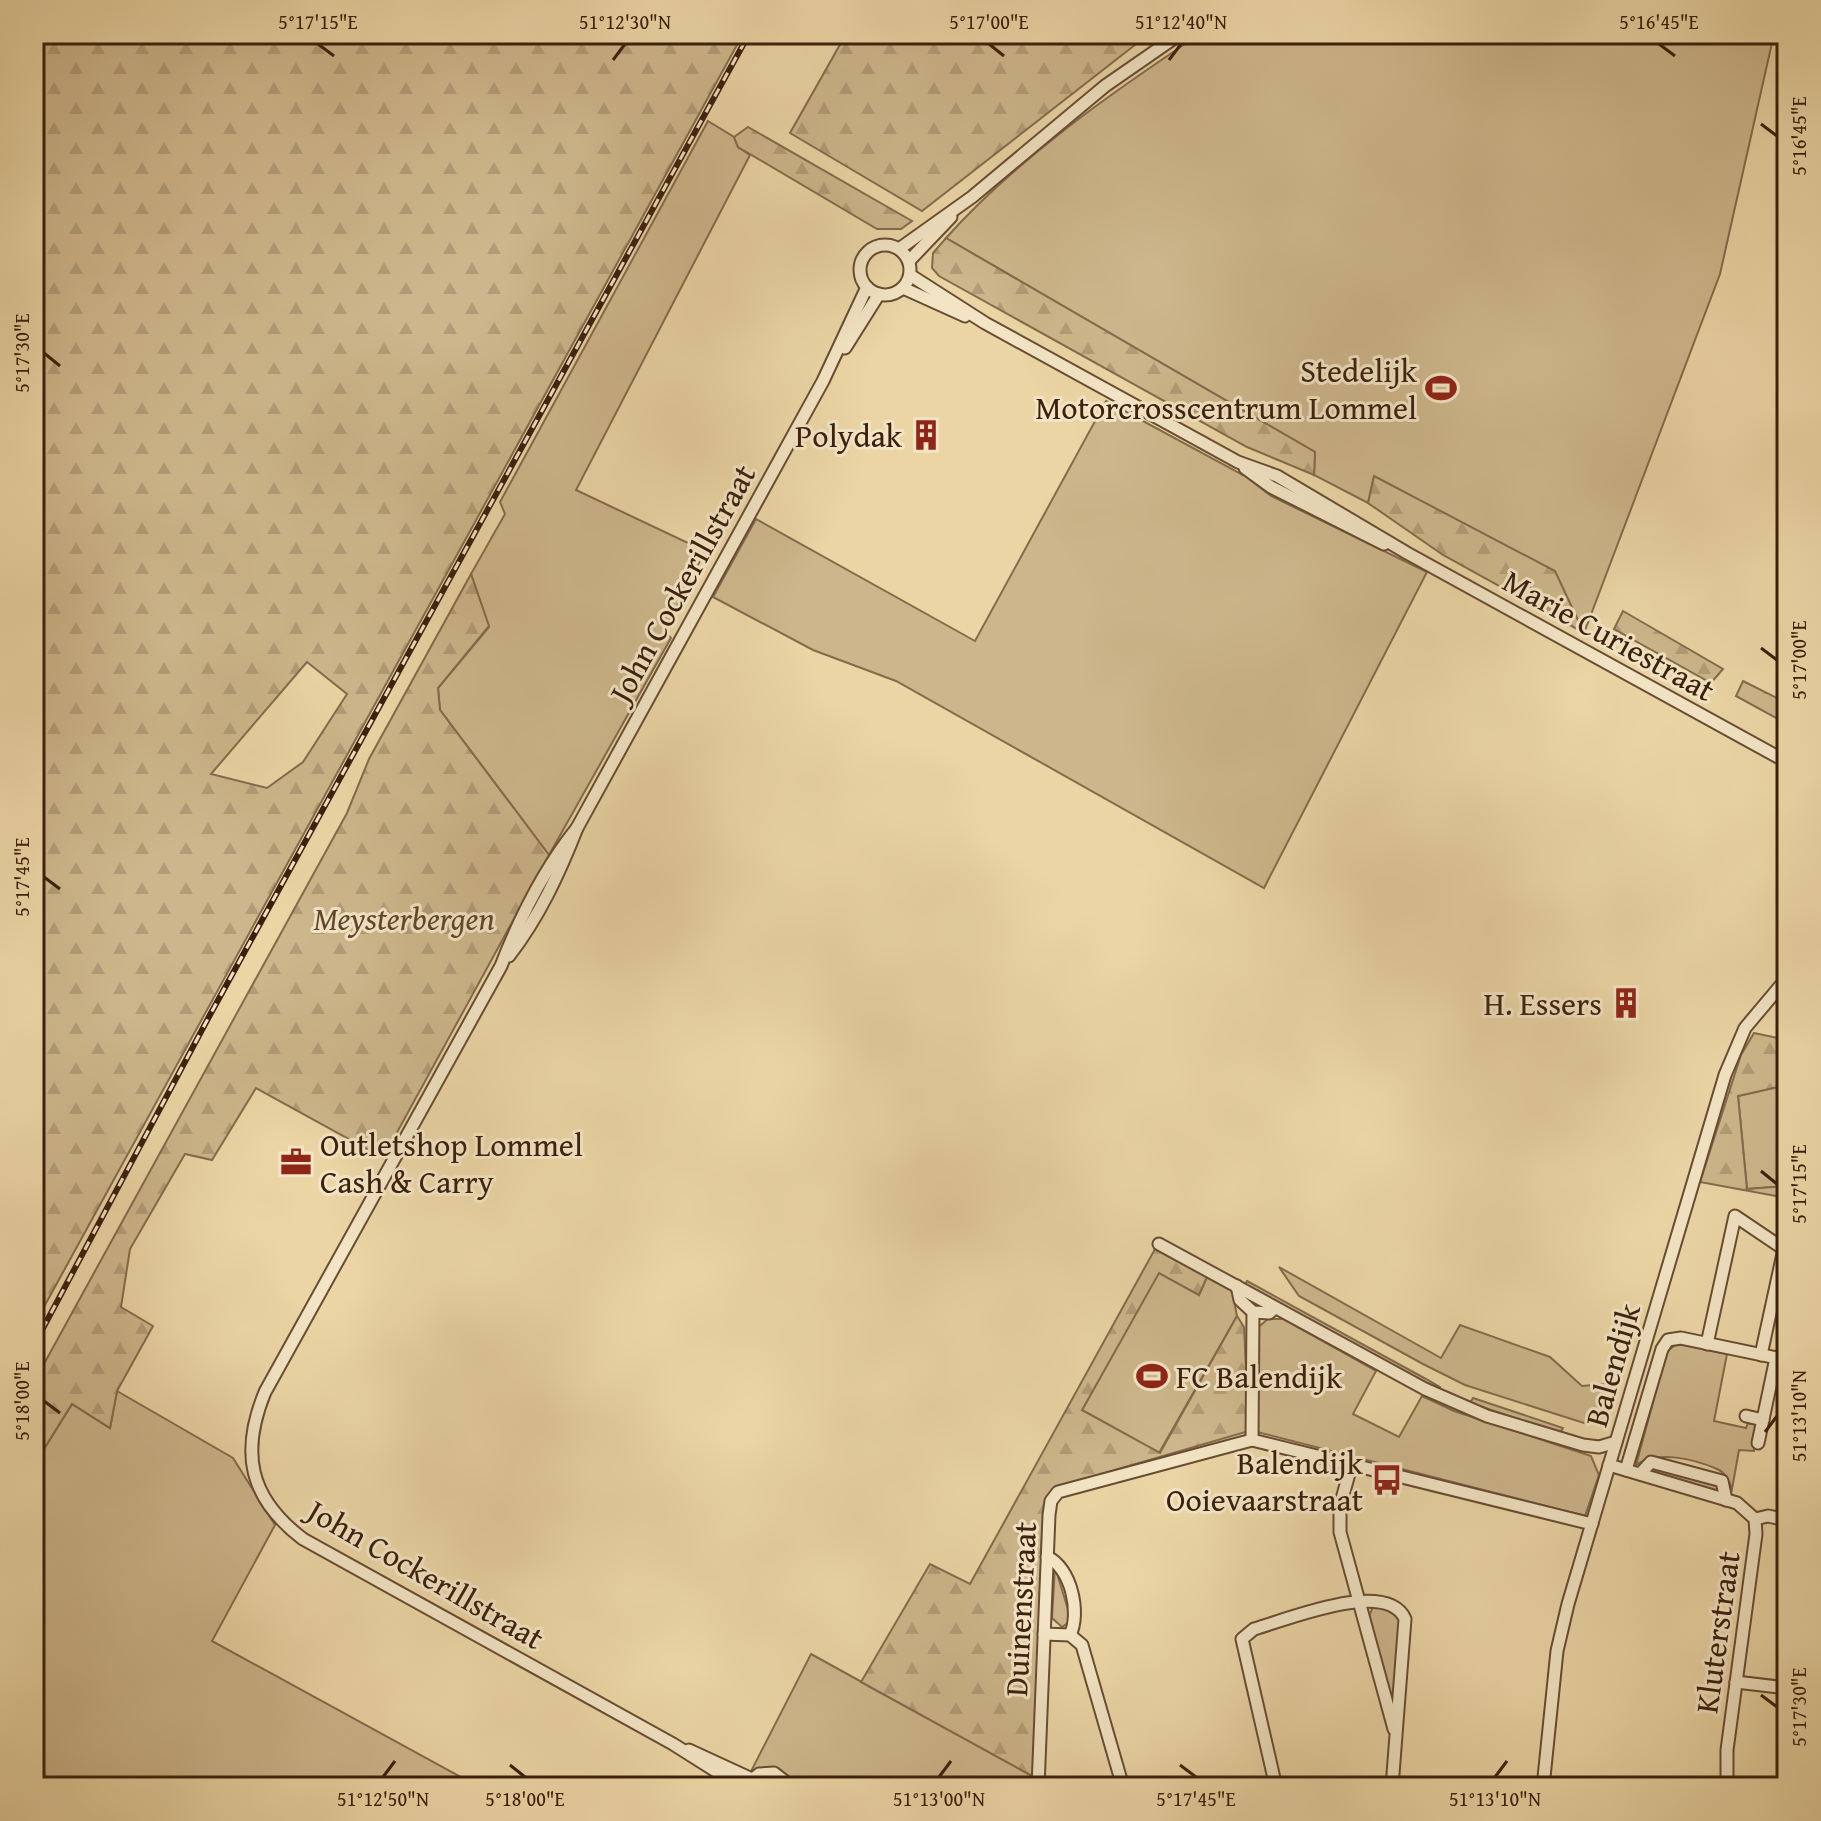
<svg xmlns="http://www.w3.org/2000/svg" width="1821" height="1821" font-family="'Gentium Book Plus',serif">
  <style>
    .grass { fill: #cdb68b; stroke: #846b4c; stroke-width: 2 }
    .forest { fill: url(#forest-firs); stroke: #846b4c; stroke-width: 2; fill-rule: evenodd }
    .lines { fill: none; stroke-linecap: round; stroke-linejoin: round }
    .street-casing { stroke: #674d33; stroke-width: 15 }
    .street { stroke: #f2e4c4; stroke-width: 11 }
    .rail-casing { stroke: #3b200d; stroke-width: 6 }
    .rail { stroke: #f2e4c4; stroke-width: 3; stroke-dasharray: 9; stroke-linecap: butt }
    .ticks { fill: none; stroke: #3b200d; stroke-width: 3 }
    .labels { text-anchor: middle; dominant-baseline: central; stroke-width: 6; stroke-linejoin: round; paint-order: stroke }
    .poi-label { font-size: 32px; fill: #3b200d; stroke: #f2e4c4; text-anchor: end }
    .street-label { font-size: 32px; fill: #3b200d; stroke: #f2e4c4 }
    .park-label { font-size: 32px; font-style: italic; fill: #60462c; stroke: #f2e4c4 }
    .neatline { fill: none; stroke: #3b200d; stroke-width: 3 }
    .ticks-label { font-size: 20px; text-anchor: middle; fill: #3b200d }
  </style>
  <defs>
    <pattern id="forest-firs" width="22" height="20" patternUnits="userSpaceOnUse" patternTransform="scale(2)"><rect width="22" height="20" fill="#cdb68b"/><path d="M5 1l3.5 6h-7zM16 11l3.5 6h-7z" fill="#b19c77"/></pattern>
  </defs>
  <rect width="100%" height="100%" fill="#ebd5a5"/>
  <filter id="stains"><feTurbulence type="fractalNoise" baseFrequency=".0025" numOctaves="4"/><feColorMatrix values="0 0 0 0 .2 0 0 0 0 .09 0 0 0 0 .02 0 0 0 .5 -.17"/></filter>
  <radialGradient id="worn" r=".72"><stop offset=".6" stop-color="#630" stop-opacity="0"/><stop offset="1" stop-color="#630" stop-opacity=".3"/></radialGradient>
  <!-- grass -->
  <g class="grass">
    <path d="M1200,34H1774L1720,274L1584,633L1554,571L1374,477L1368,503L1314,475L1315,452L946,238C1018,158 1111,93 1200,34Z"/>
    <path d="M708,121L734,137L738,147L750,155L576,490L705,551L665,630L671,638L549,855L440,710L438,688L489,627L471,574L505,514L500,502Z"/>
    <path d="M1106,401L1245,476L1271,496L1427,572L1264,888L896,681L813,650L713,597L756,519L975,641Z"/>
    <path d="M1787,1085V1186L1747,1189L1738,1096Z"/>
    <path d="M1279,1267L1441,1358L1460,1325L1550,1357L1582,1386L1615,1383L1617,1389L1610,1412L1587,1424L1465,1385L1423,1364L1299,1296Z"/>
    <path d="M1159,1272L1199,1295L1207,1277L1232,1290L1237,1316L1159,1453L1082,1410Z"/>
    <path d="M1247,1281L1426,1379L1440,1387L1438,1390L1244,1286Z"/>
    <path d="M1268,1319H1283L1376,1371L1353,1414L1399,1437L1422,1396L1454,1411L1591,1456L1599,1475L1585,1516L1257,1432L1256,1329Z"/>
    <path d="M1677,1344L1727,1354L1714,1421L1746,1428L1748,1423L1759,1425L1754,1451L1739,1450L1732,1489C1729,1481 1726,1473 1717,1469C1694,1459 1657,1450 1636,1465L1667,1351Z"/>
    <path d="M117,1391L233,1458L275,1525L212,1641L479,1787H79L34,1773V1465L72,1404L110,1428Z"/>
    <path d="M1473,1398L1563,1428L1560,1433L1470,1403Z"/>
    <path d="M1649,1467L1718,1484L1719,1493L1654,1475Z"/>
    <path d="M1055,1567L1070,1616L1068,1623L1062,1627L1052,1618Z"/>
    <path d="M1373,1607L1389,1609L1400,1617L1394,1704L1368,1618Z"/>
    <path d="M811,1654L1034,1777L1033,1787H743Z"/>
  </g>
  <!-- forest -->
  <g class="forest">
    <path d="M34,34H743L34,1325ZM307,662L347,694L303,762L267,788L211,774Z"/>
    <path d="M846,34H1149L922,211L790,133Z"/>
    <path d="M748,127L912,221L901,229H877L738,147L734,137Z"/>
    <path d="M946,238L1315,452L1314,475L1247,447L939,276L932,268L933,253Z"/>
    <path d="M1374,476L1555,571L1584,633L1443,555L1368,503Z"/>
    <path d="M471,574L489,626L438,688L440,710L549,855L383,1158L256,1088L212,1160L185,1154L130,1249L121,1307L153,1326L117,1391L110,1428L72,1404L34,1465V1382L347,813L369,759Z"/>
    <path d="M1623,611L1723,669L1711,683L1614,629Z"/>
    <path d="M1743,681L1787,703V724L1736,696Z"/>
    <path d="M1754,1033L1787,1040V1085L1738,1096L1747,1189L1787,1186V1198L1700,1182L1741,1055Z"/>
    <path d="M1155,1249L1207,1277L1199,1295L1159,1273L1082,1410L1160,1453L1237,1316L1244,1327L1249,1431L1056,1487L1048,1498L1042,1534L1034,1777L861,1682L930,1564L970,1584Z"/>
    <path d="M34,1773L79,1787H34Z"/>
  </g>
  <g class="lines">
    <defs>
      <g id="street">
        <circle cx="885" cy="270" r="25"/>
        <path d="M899,249L972,197L1105,86L1180,34"/>
        <path d="M909,261L951,217"/>
        <path d="M910,275L985,323L1238,462L1277,476L1407,553L1787,762"/>
        <path d="M903,288L965,316"/>
        <path d="M845,348L879,294"/>
        <path d="M1245,468L1271,487L1384,544"/>
        <path d="M577,828C544,869 520,917 501,966L265,1392C240,1453 249,1498 303,1539L673,1744L741,1787"/>
        <path d="M509,956C539,917 559,874 577,828L823,381L867,287"/>
        <path d="M1159,1244L1425,1389L1487,1416L1583,1445L1599,1447L1616,1442"/>
        <path d="M1237,1286L1240,1300L1253,1312L1269,1313L1275,1308"/>
        <path d="M1707,1344L1735,1216L1784,1249L1761,1355"/>
        <path d="M1746,1416L1763,1420"/>
        <path d="M1252,1440L1253,1312"/>
        <path d="M1758,1443L1776,1358"/>
        <path d="M1352,1463L1340,1506V1532L1394,1729"/>
        <path d="M1609,1465L1737,1503L1755,1519L1756,1534L1727,1750V1787"/>
        <path d="M1626,1470L1662,1349L1668,1340L1681,1338L1787,1360"/>
        <path d="M1640,1474L1651,1462L1722,1481L1726,1500"/>
        <path d="M1755,1519L1768,1516L1787,1520"/>
        <path d="M1047,1557C1071,1567 1081,1613 1070,1635"/>
        <path d="M1044,1634L1070,1635L1082,1645L1123,1787"/>
        <path d="M1736,1682L1787,1688"/>
        <path d="M689,1750L752,1779"/>
        <path d="M749,1782L759,1774L774,1773L792,1787"/>
        <path d="M1392,1783L1522,1787"/>
        <path d="M1038,1787L1049,1515L1051,1501L1058,1492L1252,1440L1592,1524"/>
        <path d="M1276,1787L1242,1639L1254,1629C1286,1620 1387,1578 1405,1619L1392,1787"/>
        <path d="M1543,1787L1557,1651L1568,1604L1725,1075L1745,1028L1787,978"/>
      </g>
    </defs>
    <!-- street casing -->
    <use href="#street" class="street-casing"/>
    <!-- street -->
    <use href="#street" class="street"/>
    <defs>
      <path id="rail" d="M34,1345L211,1013L749,34"/>
    </defs>
    <!-- rail casing -->
    <use href="#rail" class="rail-casing"/>
    <!-- rail -->
    <use href="#rail" class="rail"/>
  </g>
  <!-- ticks -->
  <path class="ticks" d="M318,44L334,56M989,44L1004,56M1659,44L1675,56M613,60L625,44M1169,60L1181,44M1761,124L1777,136M44,353L60,366M1761,648L1777,660M44,877L60,889M1761,1171L1777,1184M44,1401L60,1413M1765,1432L1777,1416M1761,1695L1777,1707M510,1765L525,1777M1180,1765L1196,1777M383,1777L395,1761M939,1777L951,1761M1495,1777L1507,1761"/>
  <!-- icons -->
  <defs>
    <symbol id="stadium-bare" viewBox="-9 -9 18 18"><path d="M0-5a6.5 5 0 1 0 0 10a6.5 5 0 1 0 0-10ZM-3.5-1.8h7v3.6h-7Z" fill="#8f2418" stroke="#f2e4c4" stroke-width="2.5" paint-order="stroke"/></symbol>
    <symbol id="building-bare" viewBox="-9 -9 18 18"><path d="M-4-6H4V6H1V3H-1V6H-4ZM-2.5-4.3h1.7v1.8h-1.7ZM.8-4.3h1.7v1.8H.8ZM-2.5-1h1.7V.8h-1.7ZM.8-1h1.7V.8H.8Z" fill="#8f2418" stroke="#f2e4c4" stroke-width="2.5" paint-order="stroke"/></symbol>
    <symbol id="office-bare" viewBox="-9 -9 18 18"><path d="M-6-3h4V-5.5h4V-3h4V5H-6ZM-1-4.5V-3h2v-1.5ZM-6 0V1H6V0Z" fill="#8f2418" stroke="#f2e4c4" stroke-width="2.5" paint-order="stroke"/></symbol>
    <symbol id="bus-bare" viewBox="-9 -9 18 18"><path d="M-5-6H5V4H4V6H2V4H-2V6H-4V4H-5ZM-3.5-4V0h7V-4ZM-3.5 1.2v1.5H-2V1.2ZM2 1.2v1.5H3.5V1.2Z" fill="#8f2418" stroke="#f2e4c4" stroke-width="2.5" paint-order="stroke"/></symbol>
  </defs>
  <g fill-rule="evenodd">
    <use href="#stadium-bare" x="1419" y="366" width="44" height="44"/>
    <use href="#building-bare" x="904" y="413" width="44" height="44"/>
    <use href="#building-bare" x="1604" y="981" width="44" height="44"/>
    <use href="#office-bare" x="274" y="1140" width="44" height="44"/>
    <use href="#stadium-bare" x="1130" y="1354" width="44" height="44"/>
    <use href="#bus-bare" x="1365" y="1458" width="44" height="44"/>
  </g>
  <g class="labels">
    <!-- poi labels -->
    <g class="poi-label">
      <text x="1417" y="370">Stedelijk<tspan x="1417" dy="37">Motorcrosscentrum Lommel</tspan></text>
      <text x="902" y="435">Polydak</text>
      <text x="1602" y="1003">H. Essers</text>
      <text x="320" y="1144" text-anchor="start">Outletshop Lommel<tspan x="320" dy="37">Cash &amp; Carry</tspan></text>
      <text x="1176" y="1376" text-anchor="start">FC Balendijk</text>
      <text x="1363" y="1462">Balendijk<tspan x="1363" dy="37">Ooievaarstraat</tspan></text>
    </g>
    <!-- street labels -->
    <g class="street-label">
      <text transform="translate(682 583) rotate(-61)">John Cockerillstraat</text>
      <text transform="translate(1609 635) rotate(29)">Marie Curiestraat</text>
      <text transform="translate(1612 1365) rotate(-74)">Balendijk</text>
      <text transform="translate(426 1574) rotate(30)">John Cockerillstraat</text>
      <text transform="translate(1020 1609) rotate(-87)">Duinenstraat</text>
      <text transform="translate(1717 1632) rotate(-82)">Kluterstraat</text>
    </g>
    <!-- park labels -->
    <g class="park-label">
      <text x="404" y="918">Meysterbergen</text>
    </g>
  </g>
  <!-- margin -->
  <rect width="1821" height="1821" fill="none" stroke="#ebd5a5" stroke-width="88"/>
  <rect x="44" y="44" width="1733" height="1733" class="neatline"/>
  <g class="ticks-label">
    <text x="318" y="29">5°17'15"E</text>
    <text x="625" y="29">51°12'30"N</text>
    <text x="989" y="29">5°17'00"E</text>
    <text x="1181" y="29">51°12'40"N</text>
    <text x="1659" y="29">5°16'45"E</text>
    <text transform="translate(1799 136) rotate(-90)" y="7">5°16'45"E</text>
    <text transform="translate(22 353) rotate(-90)" y="7">5°17'30"E</text>
    <text transform="translate(1799 660) rotate(-90)" y="7">5°17'00"E</text>
    <text transform="translate(22 877) rotate(-90)" y="7">5°17'45"E</text>
    <text transform="translate(1799 1184) rotate(-90)" y="7">5°17'15"E</text>
    <text transform="translate(22 1401) rotate(-90)" y="7">5°18'00"E</text>
    <text transform="translate(1799 1416) rotate(-90)" y="7">51°13'10"N</text>
    <text transform="translate(1799 1707) rotate(-90)" y="7">5°17'30"E</text>
    <text x="383" y="1806">51°12'50"N</text>
    <text x="525" y="1806">5°18'00"E</text>
    <text x="939" y="1806">51°13'00"N</text>
    <text x="1196" y="1806">5°17'45"E</text>
    <text x="1495" y="1806">51°13'10"N</text>
  </g>
  <rect width="100%" height="100%" filter="url(#stains)"/>
  <rect width="100%" height="100%" fill="url(#worn)"/>
</svg>
